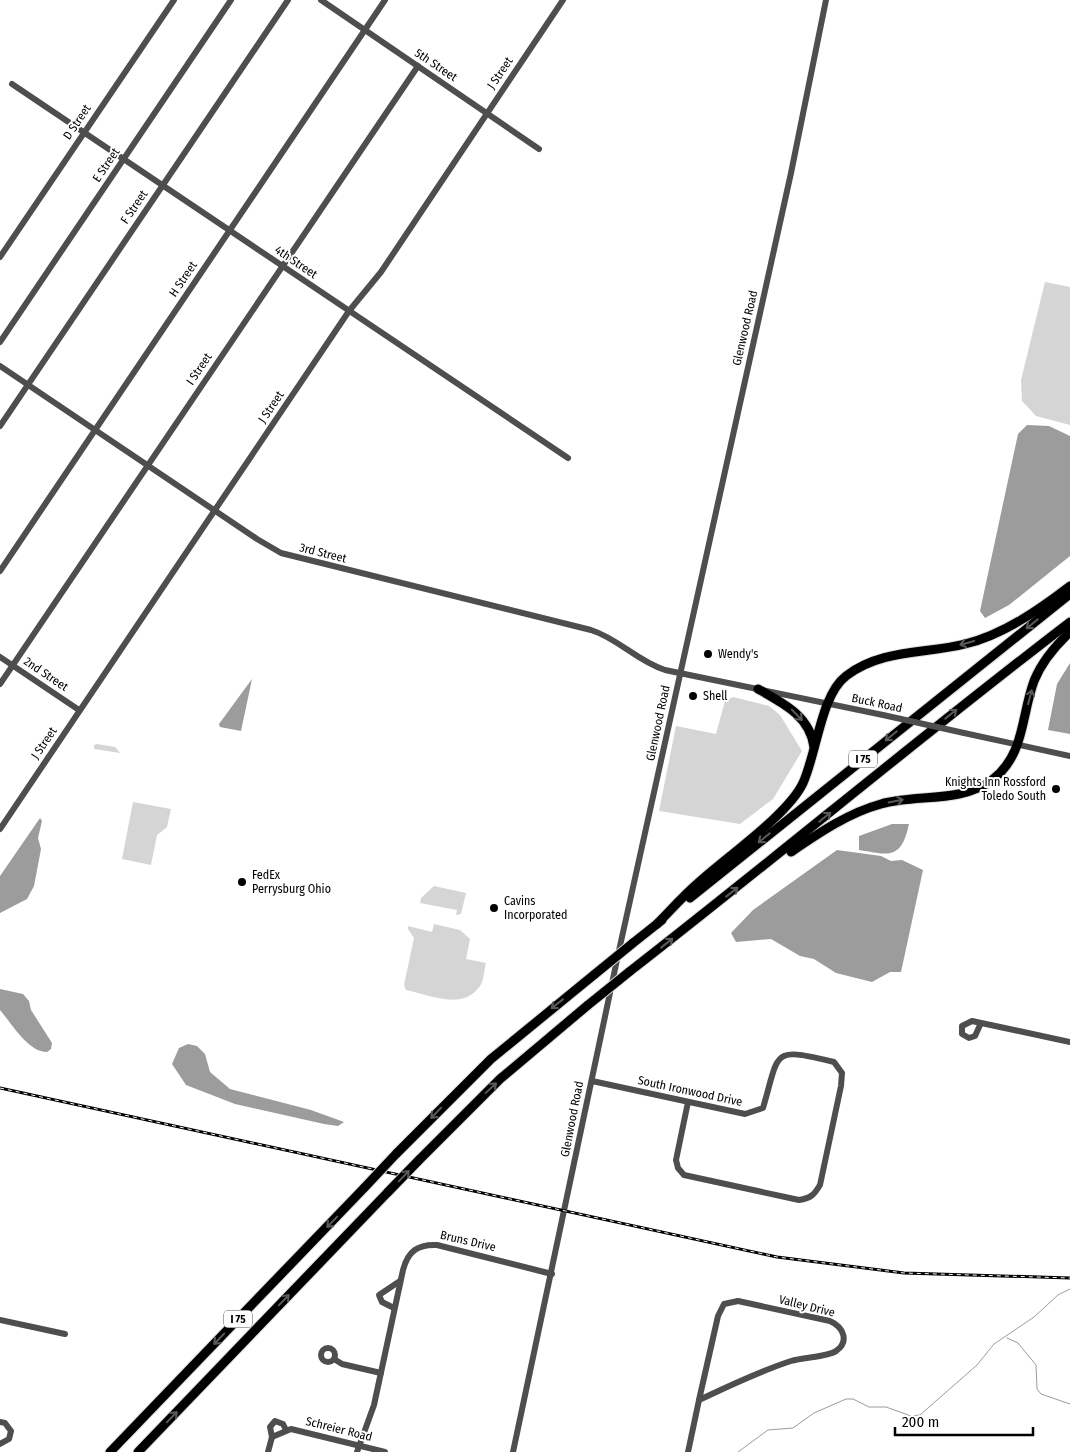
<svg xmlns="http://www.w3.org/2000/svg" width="1070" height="1452" font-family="'Fira Sans Condensed',sans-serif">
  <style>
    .green { fill: #d5d5d5 }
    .water { fill: #9c9c9c }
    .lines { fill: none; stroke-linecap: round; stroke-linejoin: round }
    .stream { stroke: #9c9c9c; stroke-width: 1 }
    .highway-casing { stroke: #dbdbdb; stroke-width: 11 }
    .minor { stroke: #4e4e4e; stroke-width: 6 }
    .highway { stroke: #000; stroke-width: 9 }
    .rail-casing { stroke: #000; stroke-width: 3 }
    .rail { stroke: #fff; stroke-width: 1; stroke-dasharray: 4; stroke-linecap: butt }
    .highway-bridge-casing { stroke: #dbdbdb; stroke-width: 11; stroke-linecap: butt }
    .minor-bridge { stroke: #4e4e4e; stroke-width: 6 }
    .highway-bridge { stroke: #000; stroke-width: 9 }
    .oneway { stroke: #595959 }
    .poi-dot { fill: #000; stroke: #fff; stroke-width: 2 }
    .labels { text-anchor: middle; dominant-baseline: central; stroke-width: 4; stroke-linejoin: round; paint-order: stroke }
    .shield { fill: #fff; stroke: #4c4c4c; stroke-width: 1 }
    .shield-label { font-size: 11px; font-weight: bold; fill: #000 }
    .street-label { font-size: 12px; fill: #000; stroke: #fff }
    .poi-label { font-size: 12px; fill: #000; stroke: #fff; text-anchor: start }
  </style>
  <rect width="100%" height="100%" fill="#fff"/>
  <!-- green -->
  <g class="green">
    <path d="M1045,282L1070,287V425L1036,416L1022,401L1021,380Z"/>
    <path d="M733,697L769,706L780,715L802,751L773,799L740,824L659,811L676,726L716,734L725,701Z"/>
    <path d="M97,744L115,747L120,753L94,749V745Z"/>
    <path d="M133,802L171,809L167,827L157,835L151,865L122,859Z"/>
    <path d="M434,886L466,893L461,914L456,915L457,910L420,903L421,898Z"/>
    <path d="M434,924L460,930L470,939L466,959L486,963C484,970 484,981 480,986C463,1011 430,995 406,990L404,985L414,938L408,929V926L432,932Z"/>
  </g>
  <!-- water -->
  <g class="water">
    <path d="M1027,425L1049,426L1070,436V556L1009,605L985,618L980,611L1018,434Z"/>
    <path d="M1070,663V734L1048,730L1057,684Z"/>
    <path d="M252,679L241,731L220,727L219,724Z"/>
    <path d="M40,818L42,821L38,838L41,849L34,886L27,899L0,913V876Z"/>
    <path d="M892,824H909C901,860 890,855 859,850V836Z"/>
    <path d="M837,850L881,856L891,861L902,860L923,870L901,972H890L872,982L836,973L814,959L800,956L771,939L736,942L731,933L753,910Z"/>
    <path d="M0,989L23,994L29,1001L31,1010L52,1043L51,1049L47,1052C28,1052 12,1024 0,1010Z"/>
    <path d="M188,1044L197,1046L205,1054L210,1072L230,1089L311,1110L344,1122L338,1126L324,1124L235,1104L186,1085L172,1064L179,1048Z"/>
  </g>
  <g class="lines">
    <!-- stream -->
    <g class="stream">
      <path d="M1007,1338L1018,1343L1036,1365L1037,1389L1041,1394L1070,1404"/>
      <path d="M738,1452L768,1430L793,1428L814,1413L846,1399H853L869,1407H886L911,1416L920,1415L977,1365L994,1344L1034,1317L1058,1295L1070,1289"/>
    </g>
    <defs>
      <g id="highway">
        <path d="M758,689C783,703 810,716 814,747"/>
        <path d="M791,852C819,833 848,813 881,804C916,794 962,803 992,780C1025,755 1021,716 1034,681C1042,661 1055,646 1070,632"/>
        <path d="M690,898L1070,594"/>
        <path d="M657,924C670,911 683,896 697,884C725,858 788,815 803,783C817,752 821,695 846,676C881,649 925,654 965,644C1003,635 1040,609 1070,586"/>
        <path d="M633,943L662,920"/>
        <path d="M629,972C777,857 921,736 1070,622"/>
        <path d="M396,1154L491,1059L595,974"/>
        <path d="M419,1160L500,1079L588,1005"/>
        <path d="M110,1452L365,1187"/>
        <path d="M138,1452L388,1192"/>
      </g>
    </defs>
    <!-- highway casing -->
    <use href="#highway" class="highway-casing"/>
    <!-- minor -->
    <g class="minor">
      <path d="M321,0L539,149"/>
      <path d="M12,84L568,458"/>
      <path d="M0,257L174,0"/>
      <path d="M0,342L231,0"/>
      <path d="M0,366L257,539L281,553L591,630C619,639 637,661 665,670L883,715"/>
      <path d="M0,426L288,0"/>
      <path d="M0,571L385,0"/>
      <path d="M0,657L79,710"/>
      <path d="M0,684L418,66"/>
      <path d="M964,733L1070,756"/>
      <path d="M0,829L349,311L381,272L563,0"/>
      <path d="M981,1023L975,1036L969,1038L962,1034V1026L972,1021L1070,1042"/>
      <path d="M592,1081L745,1114L763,1108C780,1050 771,1047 834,1062L842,1073L841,1086L820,1185C814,1195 811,1198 799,1200L684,1175L678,1168L676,1160L688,1102"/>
      <path d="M738,1301L830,1321C843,1327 850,1341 836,1351C828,1357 803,1357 791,1361C760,1371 729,1386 699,1400L718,1316L724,1304Z"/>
      <path d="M394,1308L382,1302L379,1295L400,1281"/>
      <path d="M0,1320L65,1334"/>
      <circle cx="328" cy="1355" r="7"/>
      <path d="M334,1359L342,1364L381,1373"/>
      <path d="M0,1422L5,1423L11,1431L9,1439L0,1444"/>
      <path d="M272,1437L291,1429L385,1452"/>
      <path d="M272,1437L270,1427L275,1421L283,1424L286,1430"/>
      <path d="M268,1452L272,1437"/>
      <path d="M357,1452L374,1405L403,1270C408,1251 418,1244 437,1245L552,1274"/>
      <path d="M513,1452L618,955L791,173L826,0"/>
      <path d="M688,1452L699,1400"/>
    </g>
    <!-- highway -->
    <use href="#highway" class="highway"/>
    <defs>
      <path id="rail" d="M0,1088L777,1257L904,1273L1070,1278"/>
    </defs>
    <!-- rail casing -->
    <use href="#rail" class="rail-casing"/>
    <!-- rail -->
    <use href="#rail" class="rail"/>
    <defs>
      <g id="highway-bridge">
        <path d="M595,974L633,943"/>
        <path d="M588,1005L629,972"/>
        <path d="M365,1187L396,1154"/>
        <path d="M388,1192L419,1160"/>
      </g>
    </defs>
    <!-- highway-bridge casing -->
    <use href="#highway-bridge" class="highway-bridge-casing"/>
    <!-- minor-bridge -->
    <path class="minor-bridge" d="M883,715L964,733"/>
    <!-- highway-bridge -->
    <use href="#highway-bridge" class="highway-bridge"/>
  </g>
  <!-- one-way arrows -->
  <defs><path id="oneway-shaft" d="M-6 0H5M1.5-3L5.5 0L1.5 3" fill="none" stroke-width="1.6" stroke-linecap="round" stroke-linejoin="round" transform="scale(1.25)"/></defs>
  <g class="oneway">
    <use href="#oneway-shaft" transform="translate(1032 624) rotate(141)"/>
    <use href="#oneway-shaft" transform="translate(967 643) rotate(164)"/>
    <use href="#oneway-shaft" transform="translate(1030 697) rotate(-75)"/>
    <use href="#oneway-shaft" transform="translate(951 714) rotate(-39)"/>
    <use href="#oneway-shaft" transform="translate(797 715) rotate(46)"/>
    <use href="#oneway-shaft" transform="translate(891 736) rotate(141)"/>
    <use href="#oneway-shaft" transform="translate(896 801) rotate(-11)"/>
    <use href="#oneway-shaft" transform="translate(825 817) rotate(-39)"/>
    <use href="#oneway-shaft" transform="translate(764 838) rotate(141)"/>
    <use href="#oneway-shaft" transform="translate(732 892) rotate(-38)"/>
    <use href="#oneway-shaft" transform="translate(667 943) rotate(-38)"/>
    <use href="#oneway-shaft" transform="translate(557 1004) rotate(142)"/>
    <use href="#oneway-shaft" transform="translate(491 1088) rotate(-43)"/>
    <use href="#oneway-shaft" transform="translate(436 1113) rotate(134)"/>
    <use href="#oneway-shaft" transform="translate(404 1176) rotate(-46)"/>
    <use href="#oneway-shaft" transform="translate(332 1222) rotate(134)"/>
    <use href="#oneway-shaft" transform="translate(284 1300) rotate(-46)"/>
    <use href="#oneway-shaft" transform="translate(219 1339) rotate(134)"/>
    <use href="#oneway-shaft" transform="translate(172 1417) rotate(-46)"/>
  </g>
  <!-- markers -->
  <g class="poi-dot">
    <circle cx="708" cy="654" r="5"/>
    <circle cx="693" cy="696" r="5"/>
    <circle cx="1056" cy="789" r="5"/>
    <circle cx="242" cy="882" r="5"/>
    <circle cx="494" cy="908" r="5"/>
  </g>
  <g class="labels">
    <!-- shield labels -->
    <g class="shield">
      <rect x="849" y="750.5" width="28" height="17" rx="4"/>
      <rect x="224" y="1310.5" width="28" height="17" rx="4"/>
    </g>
    <g class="shield-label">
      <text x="863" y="759">I 75</text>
      <text x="238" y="1319">I 75</text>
    </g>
    <!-- street labels -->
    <g class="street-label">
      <text transform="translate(436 65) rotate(34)">5th Street</text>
      <text transform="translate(500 73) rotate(-56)">J Street</text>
      <text transform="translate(77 122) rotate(-56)">D Street</text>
      <text transform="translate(106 165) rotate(-56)">E Street</text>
      <text transform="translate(134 207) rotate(-56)">F Street</text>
      <text transform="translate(296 262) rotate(34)">4th Street</text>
      <text transform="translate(183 279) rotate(-56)">H Street</text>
      <text transform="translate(745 328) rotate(-77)">Glenwood Road</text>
      <text transform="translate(199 369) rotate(-56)">I Street</text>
      <text transform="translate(271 407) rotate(-56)">J Street</text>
      <text transform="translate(323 553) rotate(14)">3rd Street</text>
      <text transform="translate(46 674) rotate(34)">2nd Street</text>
      <text transform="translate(877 703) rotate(12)">Buck Road</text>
      <text transform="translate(658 723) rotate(-78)">Glenwood Road</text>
      <text transform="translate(44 743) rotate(-56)">J Street</text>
      <text transform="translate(690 1091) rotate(12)">South Ironwood Drive</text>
      <text transform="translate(572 1119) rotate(-79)">Glenwood Road</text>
      <text transform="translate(468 1241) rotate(13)">Bruns Drive</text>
      <text transform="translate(807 1306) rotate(14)">Valley Drive</text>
      <text transform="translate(339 1429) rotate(14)">Schreier Road</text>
    </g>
    <!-- poi labels -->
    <g class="poi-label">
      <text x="718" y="654">Wendy's</text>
      <text x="703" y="696">Shell</text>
      <text x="1046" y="782" text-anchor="end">Knights Inn Rossford<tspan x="1046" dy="14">Toledo South</tspan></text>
      <text x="252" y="875">FedEx<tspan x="252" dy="14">Perrysburg Ohio</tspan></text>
      <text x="504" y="901">Cavins<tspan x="504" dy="14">Incorporated</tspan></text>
    </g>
  </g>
  <!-- scale -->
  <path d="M895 1427v8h138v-8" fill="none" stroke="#000000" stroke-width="2.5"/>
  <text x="902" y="1427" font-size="15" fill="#000000" stroke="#ffffff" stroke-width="4" paint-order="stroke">200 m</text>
</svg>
